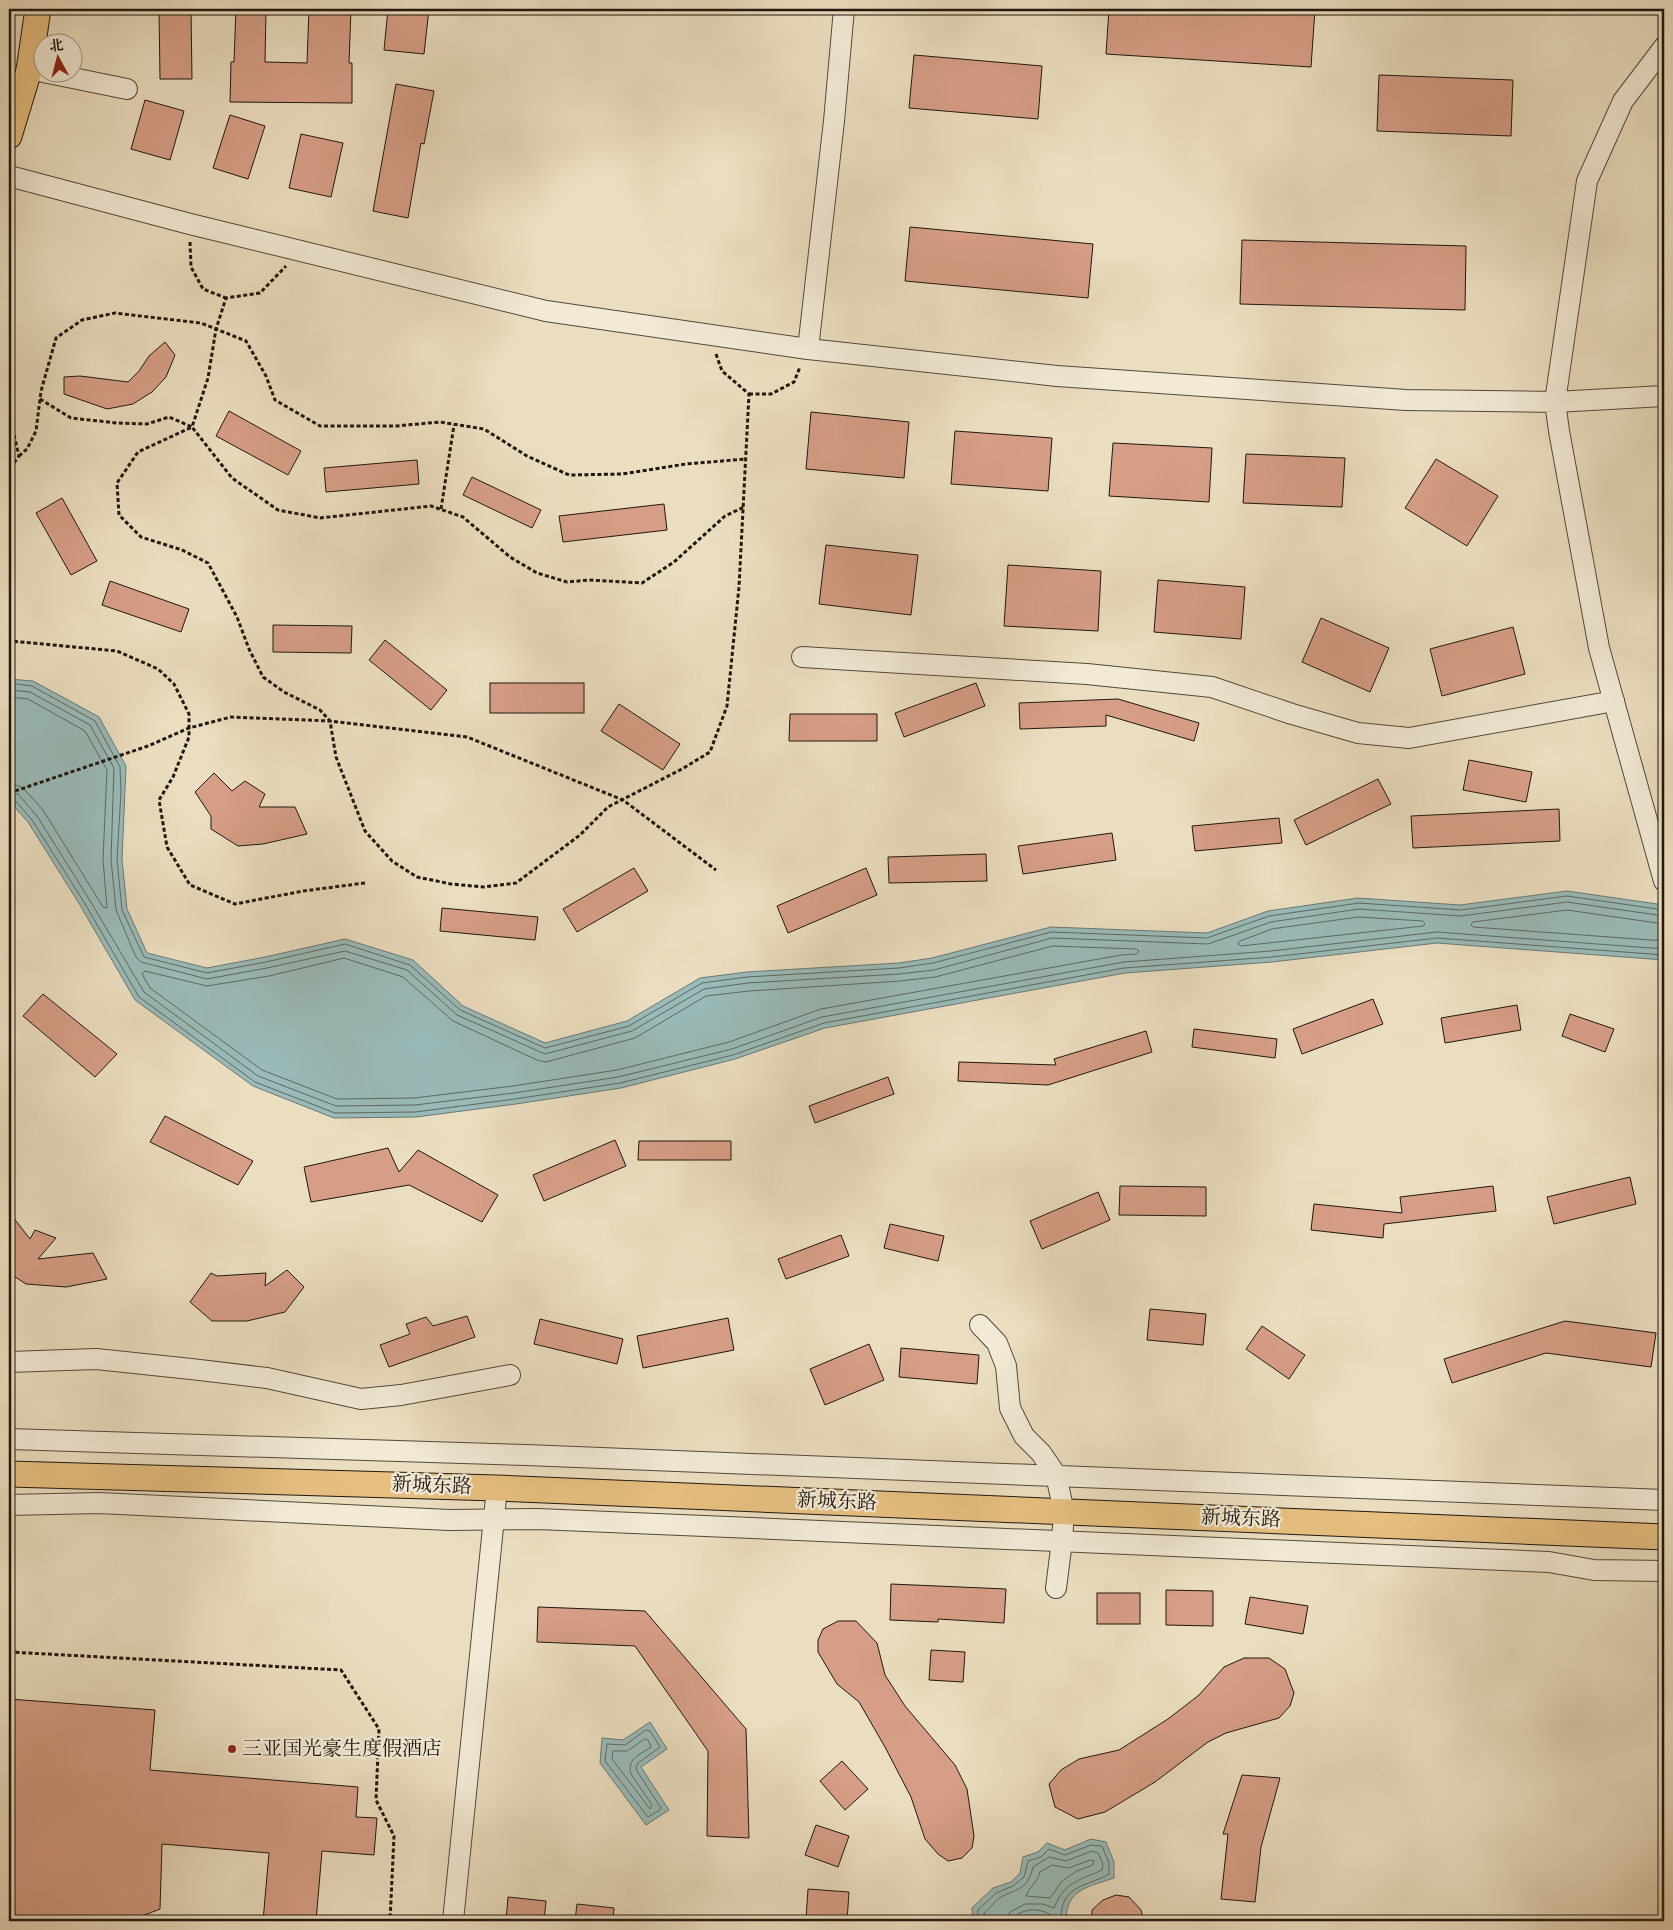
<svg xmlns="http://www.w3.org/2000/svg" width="1673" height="1930" font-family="'Libre Bodoni','Noto Serif SC',serif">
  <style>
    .water { fill: #9abbb9; stroke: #697975 }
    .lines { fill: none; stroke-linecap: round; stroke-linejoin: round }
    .shore { stroke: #5c6964; stroke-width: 1 }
    .building { fill: #d69e86; stroke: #1f170f }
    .minor-casing { stroke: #52493b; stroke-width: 22 }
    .major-casing { stroke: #1f170f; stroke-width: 27 }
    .path { stroke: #1f170f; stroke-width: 3; stroke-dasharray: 4 2.5; stroke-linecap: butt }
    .minor { stroke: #f2ead6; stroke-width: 20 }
    .major { stroke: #e6bf80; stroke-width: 25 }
    .poi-dot { fill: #8f2418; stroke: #f2ead6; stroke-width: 2 }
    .labels { text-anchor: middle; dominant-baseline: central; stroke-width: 4.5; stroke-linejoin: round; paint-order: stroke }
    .street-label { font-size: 20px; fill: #1f170f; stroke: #f2ead6 }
    .poi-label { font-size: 20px; fill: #1f170f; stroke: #f2ead6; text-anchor: start }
  </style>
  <rect width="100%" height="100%" fill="#ebdec0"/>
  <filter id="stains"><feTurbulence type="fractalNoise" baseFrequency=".004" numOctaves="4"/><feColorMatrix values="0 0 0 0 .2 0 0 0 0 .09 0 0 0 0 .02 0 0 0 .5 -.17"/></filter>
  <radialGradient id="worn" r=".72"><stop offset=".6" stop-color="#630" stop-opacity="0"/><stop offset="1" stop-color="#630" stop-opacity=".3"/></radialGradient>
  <!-- water -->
  <g class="water">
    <path d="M9,679L33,681L99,717L126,766L122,859L127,909L147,953L207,968L265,957L345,939L413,960L463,1006L545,1043L627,1021L700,978L747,972L899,963L932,958L1051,927L1207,933L1268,911L1358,898L1460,905L1567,891L1664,905V960L1437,943L1272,962L1125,973L825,1028L735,1059L621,1088L516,1104L416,1117L334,1118L253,1086L135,1000L80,905L28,822L9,801Z"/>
    <path d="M650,1722L667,1749L641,1767L669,1810L646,1825L600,1763L602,1738L623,1740Z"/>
    <path d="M1091,1839L1106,1842L1114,1862V1878C1088,1887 1066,1889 1066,1921H1052L1041,1916H1025L1014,1921H973L972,1908L993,1888L1011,1882L1020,1873L1023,1857L1038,1852L1047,1843L1065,1850Z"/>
  </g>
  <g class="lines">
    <!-- shore -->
    <g class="shore">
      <path d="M9,683L32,686L95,721L120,767L121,792L117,859L122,910L144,957L207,973L266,962L345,944L410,965L460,1010L545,1048L629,1026L702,983L747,977L899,968L933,963L1051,932L1207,938L1269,916L1359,903L1461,910L1567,896L1664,910"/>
      <path d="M9,690L30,692L90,725L114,768L111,859L116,910L136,957L141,962L207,979L267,968L345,951L407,970L457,1015L545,1054L632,1031L704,989L748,983L899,974L934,970L1052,938L1208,944L1271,922L1359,909L1461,916L1567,902L1664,916"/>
      <path d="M9,697L28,699L85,731L107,770L103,859L107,908L103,907L43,810L23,788L16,785L9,784"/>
      <path d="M9,791L18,794L37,816L89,899L144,992L258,1076L336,1106L415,1105L514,1093L618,1077L732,1049L822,1017L1124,962L1271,951L1437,932L1664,949"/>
      <path d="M9,798L14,799L32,820L84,902L139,997L255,1082L335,1113L415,1112L515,1099L620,1083L733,1055L824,1023L1124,968L1272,957L1437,938L1664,955"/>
      <path d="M1359,917L1423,921L1425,924L1423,926L1241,946L1238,944L1240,941L1272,929Z"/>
      <path d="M1664,924L1567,910L1473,922L1471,925L1473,927L1664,941"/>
      <path d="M1053,946L1136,949L1139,951L1137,954L1121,955L821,1009L729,1042L617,1070L513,1086L414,1098L337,1099L262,1070L150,988L142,974L145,971L207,986L269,976L344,958L403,977L453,1021L537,1060L546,1062L635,1038L706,996L749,991L900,981L935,977Z"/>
      <path d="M646,1730L650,1731L660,1747L638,1763L636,1767L637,1771L661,1808L660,1810L648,1817L605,1761L607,1744L625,1745Z"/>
      <path d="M645,1739L648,1740L651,1747C641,1754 626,1759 631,1774L652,1805L650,1809L612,1759L613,1751H627Z"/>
      <path d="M1091,1860L1094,1861L1093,1865L1077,1871L1062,1881L1050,1898L1026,1896C1028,1888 1037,1884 1040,1872L1052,1865L1068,1868Z"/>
      <path d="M977,1921L978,1910L996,1893L1013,1886L1024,1877L1028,1861L1041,1857L1049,1849L1065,1855L1091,1845L1102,1846L1109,1863V1874C1084,1888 1060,1885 1061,1921"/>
      <path d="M984,1921V1913C990,1909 994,1901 1001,1897C1020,1887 1027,1890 1033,1867L1049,1857L1066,1861L1092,1851L1098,1853L1103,1864L1102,1870C1080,1880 1064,1882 1054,1908L1043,1904H1025L1010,1912L1007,1921"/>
      <path d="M1013,1921L1015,1916C1026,1908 1040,1908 1051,1915L1053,1921"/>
    </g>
  </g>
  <!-- building -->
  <g class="building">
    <path d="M159,9H191L192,79H160Z"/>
    <path d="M236,9H266L265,62L307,63L309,9H351L349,63H352V103L230,102L231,62H234Z"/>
    <path d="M388,9H429L424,54L384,50Z"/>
    <path d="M1109,9H1315L1311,67L1106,54Z"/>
    <path d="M914,55L1042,66L1038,119L909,108Z"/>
    <path d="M1379,75L1513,80L1511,136L1377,131Z"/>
    <path d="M396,84L434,91L424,144L421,143L408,218L373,211Z"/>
    <path d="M145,100L184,111L170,160L131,149Z"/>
    <path d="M230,115L265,126L248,179L213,168Z"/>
    <path d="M301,134L343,143L331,197L289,188Z"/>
    <path d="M910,227L1093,244L1088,298L905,281Z"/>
    <path d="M1242,240L1466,246L1465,310L1240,304Z"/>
    <path d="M165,342L175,355L166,377L152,392L133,404L107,409L64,394V377L80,376L128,382L139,371L149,356Z"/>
    <path d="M229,411L301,451L288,475L216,436Z"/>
    <path d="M811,412L909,422L904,478L806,469Z"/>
    <path d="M955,431L1052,438L1048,491L951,484Z"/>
    <path d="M1113,443L1212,448L1209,502L1109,496Z"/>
    <path d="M1246,454L1345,458L1342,507L1243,503Z"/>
    <path d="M1436,459L1498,496L1467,546L1405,508Z"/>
    <path d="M417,460L419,484L326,492L324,468Z"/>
    <path d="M472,477L541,510L532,528L463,495Z"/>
    <path d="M62,498L97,561L71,575L36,513Z"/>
    <path d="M664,504L667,530L563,542L559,516Z"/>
    <path d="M826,545L918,555L911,615L819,604Z"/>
    <path d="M1008,565L1101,571L1098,631L1004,626Z"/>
    <path d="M1158,580L1245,587L1241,639L1154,632Z"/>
    <path d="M110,581L189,609L181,632L102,605Z"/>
    <path d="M1321,618L1389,648L1370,692L1302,662Z"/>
    <path d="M273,625L352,626L351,653L273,652Z"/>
    <path d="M1513,627L1525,674L1442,696L1430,649Z"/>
    <path d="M385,640L447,690L431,710L369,660Z"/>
    <rect x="490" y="683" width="94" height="30"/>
    <path d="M976,683L985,706L904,737L895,713Z"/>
    <path d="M1118,699L1199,723L1194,741L1106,715V726L1020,729L1019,703Z"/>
    <path d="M619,704L680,744L663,770L601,731Z"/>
    <path d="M790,714H877V741H789Z"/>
    <path d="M1469,760L1532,772L1526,802L1463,790Z"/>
    <path d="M214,773L232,791L245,781L265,794L259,807H295L307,834L263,844L238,846L211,829V816L195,792Z"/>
    <path d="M1378,779L1391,804L1306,845L1294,820Z"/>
    <path d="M1559,809L1560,841L1413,848L1411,816Z"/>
    <path d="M1279,818L1282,843L1195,851L1192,826Z"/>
    <path d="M1112,833L1116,860L1023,874L1018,846Z"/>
    <path d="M986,854L987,881L889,883L888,857Z"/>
    <path d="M634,868L648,891L577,932L563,909Z"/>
    <path d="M866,868L877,895L788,933L777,906Z"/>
    <path d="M442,908L538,917L535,940L440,931Z"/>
    <path d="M43,994L117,1054L95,1077L23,1016Z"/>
    <path d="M1373,999L1383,1024L1302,1054L1293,1029Z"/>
    <path d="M1517,1005L1521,1030L1445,1043L1441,1018Z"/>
    <path d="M1570,1014L1614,1029L1605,1052L1562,1036Z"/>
    <path d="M1194,1029L1277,1039L1275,1058L1192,1047Z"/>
    <path d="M1146,1031L1152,1052L1048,1085L958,1081L959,1062L1056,1065L1054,1059Z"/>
    <path d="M888,1077L894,1094L815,1123L809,1106Z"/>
    <path d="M165,1116L253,1161L238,1185L150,1142Z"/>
    <path d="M615,1140L626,1166L544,1201L533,1175Z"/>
    <path d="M639,1141H731V1160H638Z"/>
    <path d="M388,1148L399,1172L418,1150L498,1195L482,1222L409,1185L311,1202L304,1167Z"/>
    <path d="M1630,1177L1636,1204L1554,1224L1547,1197Z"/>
    <path d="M1120,1186L1206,1187V1216L1119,1215Z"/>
    <path d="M1493,1186L1496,1211L1384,1224L1383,1238L1311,1230L1314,1204L1402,1213L1400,1197Z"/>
    <path d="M1098,1192L1110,1220L1042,1249L1030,1221Z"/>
    <path d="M9,1212L30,1239L35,1230L56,1238L38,1259L93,1253L107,1279L66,1287L26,1284L9,1273Z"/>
    <path d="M890,1224L944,1236L938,1261L884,1248Z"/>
    <path d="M841,1235L849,1256L786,1279L778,1259Z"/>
    <path d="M287,1270L304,1287L285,1312L247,1321H212L190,1302L211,1273L217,1276L266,1273L265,1286Z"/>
    <path d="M1150,1309L1206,1314L1203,1345L1147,1340Z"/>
    <path d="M467,1316L475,1337L389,1367L380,1345L410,1334L406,1324L426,1317L433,1326Z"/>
    <path d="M728,1318L734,1350L643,1368L637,1336Z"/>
    <path d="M540,1319L623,1339L617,1364L534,1344Z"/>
    <path d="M1565,1321L1656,1333L1651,1367L1546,1353L1452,1383L1444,1359Z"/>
    <path d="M1262,1326L1305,1355L1289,1379L1246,1349Z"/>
    <path d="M869,1344L884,1380L825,1405L810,1369Z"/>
    <path d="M901,1348L979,1355L977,1384L899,1377Z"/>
    <path d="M891,1584L1006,1589L1004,1623L938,1619V1622L890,1620Z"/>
    <path d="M1166,1590L1213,1591V1626L1166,1625Z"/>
    <rect x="1097" y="1593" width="43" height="31"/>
    <path d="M1250,1597L1308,1606L1303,1634L1245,1624Z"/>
    <path d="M538,1607L645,1611L746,1729L749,1838L707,1836L708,1751L635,1646L537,1642Z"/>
    <path d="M838,1621H856L877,1643L885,1675L905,1706L955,1765L967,1789L974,1836L972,1848L962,1858L948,1861L938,1854L925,1839L911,1797L885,1747L859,1702L837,1684L818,1652V1640L823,1629Z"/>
    <path d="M931,1650L965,1652L963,1682L929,1680Z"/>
    <path d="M1244,1658H1269L1285,1669L1294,1693L1290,1706L1279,1718L1226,1733L1208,1742L1155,1782L1105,1812L1078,1819L1055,1807L1049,1784L1061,1770L1079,1759L1119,1750L1168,1719L1199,1695L1224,1667Z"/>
    <path d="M9,1699L155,1710L150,1770L358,1787L356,1817L377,1818L374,1855L322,1851L316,1921H263L269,1853L162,1844L160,1909L129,1921H9Z"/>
    <path d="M842,1761L868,1789L845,1810L820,1781Z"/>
    <path d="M1242,1775L1280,1778L1261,1847L1255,1902L1221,1899L1228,1834H1223Z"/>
    <path d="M816,1825L849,1836L838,1867L805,1855Z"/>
    <path d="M808,1889L849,1892L847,1921L806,1919Z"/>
    <path d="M1116,1895L1129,1897L1141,1910L1144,1921H1092V1910L1103,1900Z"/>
    <path d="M508,1897L546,1901L544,1921H506Z"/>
    <path d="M577,1904L614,1908L613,1921H575Z"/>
  </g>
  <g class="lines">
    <defs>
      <g id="minor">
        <path d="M1664,47L1623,101L1587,181L1555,402L1664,396"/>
        <path d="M43,72L127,89"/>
        <path d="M9,176L190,224L546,311L808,349L1057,376L1406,400L1555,402L1559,431L1599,648L1664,881"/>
        <path d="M808,349L834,121L844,9"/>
        <path d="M802,657L1087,674L1212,687L1292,714L1358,733L1409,738L1614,701"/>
        <path d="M980,1325L997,1343L1006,1366L1010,1408L1024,1436L1041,1453L1056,1475L1064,1512L1062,1541L1056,1588"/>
        <path d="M9,1362L96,1359L191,1369L267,1378L361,1399L401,1395L510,1375"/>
        <path d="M9,1439L526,1455L1664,1500"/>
        <path d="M9,1505L99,1503L449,1520L538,1519L1549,1562L1594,1570L1664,1571"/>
        <path d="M453,1921L497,1488"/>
      </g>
      <g id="major">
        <path d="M9,136L29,70L38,9"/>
        <path d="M9,1474L497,1488L1664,1537"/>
      </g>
    </defs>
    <!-- minor casing -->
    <use href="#minor" class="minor-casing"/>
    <!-- major casing -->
    <use href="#major" class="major-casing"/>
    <!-- path -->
    <g class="path">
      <path d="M190,242L191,267L203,289L226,298"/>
      <path d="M716,354L722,371L749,394L739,587L727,706L710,752L682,769L608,807L580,835L516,883L484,887L451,884L417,877L392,861L365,831L336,757L330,721L320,710L284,692L263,677L249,649L237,617L208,563L182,550L141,537L119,515L117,483L138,452L192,427L232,478L278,510L320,518L431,506L463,517L510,557L537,573L567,582L589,580L642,583L674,562L725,516L744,507"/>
      <path d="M749,394H771L794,382L800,367"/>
      <path d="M40,399L71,418L117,423L147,424L169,417L192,427L208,378L216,329L226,298L260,293L286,266"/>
      <path d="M9,431L14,435L19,456L9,470"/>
      <path d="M19,456L27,449L36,431L41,391L56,338L82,320L115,313L201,323L246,341L266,376L275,400L320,426H396L440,422L484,429L527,456L569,475L622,474L686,464L746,459"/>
      <path d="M441,509L454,425"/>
      <path d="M9,638L11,641L117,651L158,669L174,684L189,714V737L173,777L159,800L167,847L190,885L235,904L303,891L365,883"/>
      <path d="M9,793L148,746L189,728L231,717L330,721L467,737L623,800L716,870"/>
      <path d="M9,1652L341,1670L379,1729L376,1800L394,1836L390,1921"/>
    </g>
    <!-- minor -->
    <use href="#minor" class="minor"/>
    <!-- major -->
    <use href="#major" class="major"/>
  </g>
  <!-- markers -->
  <circle class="poi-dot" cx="232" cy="1749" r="5"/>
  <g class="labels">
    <!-- street labels -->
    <g class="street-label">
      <text transform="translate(432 1486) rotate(2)">新城东路</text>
      <text transform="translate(837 1502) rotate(2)">新城东路</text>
      <text transform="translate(1241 1519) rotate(2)">新城东路</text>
    </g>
    <!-- poi labels -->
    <g class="poi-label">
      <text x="242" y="1749">三亚国光豪生度假酒店</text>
    </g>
  </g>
  <!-- margin -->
  <rect width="1673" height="1930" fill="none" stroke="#ebdec0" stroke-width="30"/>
  <rect x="10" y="10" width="1653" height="1910" fill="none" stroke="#1f170f" stroke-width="2.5"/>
  <rect x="15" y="15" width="1643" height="1900" fill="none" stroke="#1f170f"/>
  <!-- north arrow -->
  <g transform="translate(58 58) rotate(353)"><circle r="24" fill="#f2ead6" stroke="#9e9686"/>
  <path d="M0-4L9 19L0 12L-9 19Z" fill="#8f2418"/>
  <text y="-8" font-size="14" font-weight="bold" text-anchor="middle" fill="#1f170f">北</text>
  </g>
  <rect width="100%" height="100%" filter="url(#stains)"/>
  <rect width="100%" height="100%" fill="url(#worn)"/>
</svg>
